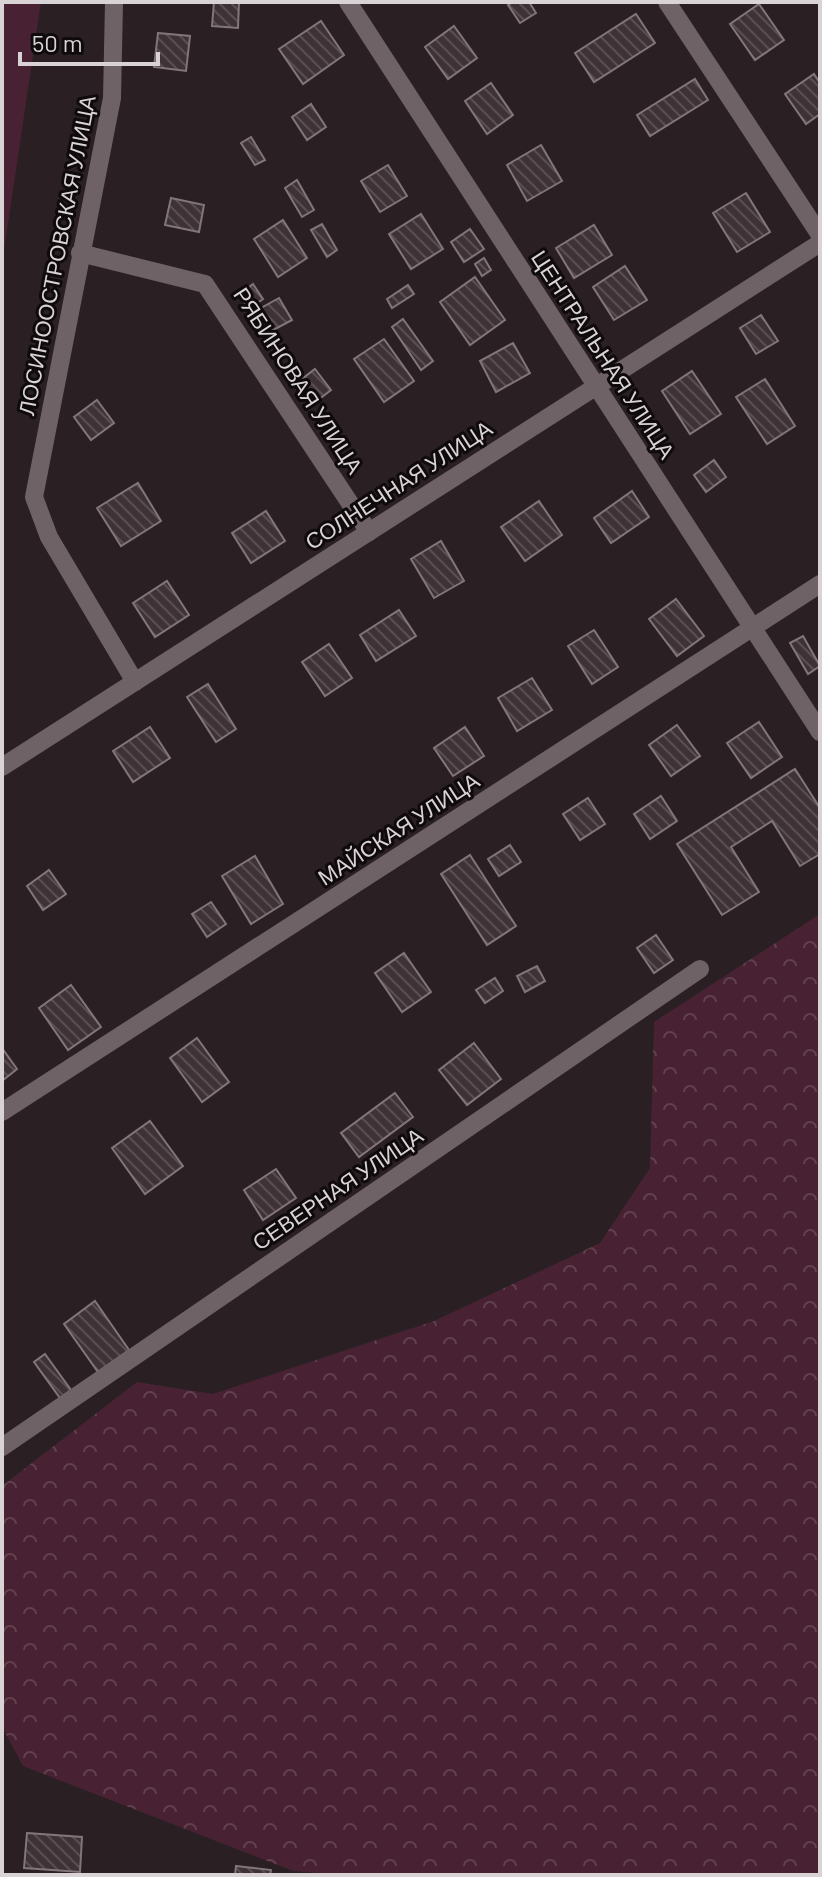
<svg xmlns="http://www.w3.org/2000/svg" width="822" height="1877" font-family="Barlow,sans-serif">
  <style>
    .forest { fill: url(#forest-crowns) }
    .green { fill: #482232 }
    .building { fill: url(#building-back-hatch); stroke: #83767a; stroke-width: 2 }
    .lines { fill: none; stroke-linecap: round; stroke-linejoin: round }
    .minor { stroke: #6f6266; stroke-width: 18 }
    .labels { text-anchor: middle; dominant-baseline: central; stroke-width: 6; stroke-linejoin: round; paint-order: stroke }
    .street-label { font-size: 22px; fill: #dad3d5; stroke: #0f0a0c }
  </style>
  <defs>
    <pattern id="forest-crowns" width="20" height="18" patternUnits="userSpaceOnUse" patternTransform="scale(2)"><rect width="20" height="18" fill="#482232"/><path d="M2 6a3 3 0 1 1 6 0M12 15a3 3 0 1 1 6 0" fill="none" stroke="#62414f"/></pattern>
    <pattern id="building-back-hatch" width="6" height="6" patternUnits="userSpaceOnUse" patternTransform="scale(2)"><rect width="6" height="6" fill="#3e3236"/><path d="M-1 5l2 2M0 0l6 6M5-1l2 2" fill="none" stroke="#594f52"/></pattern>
  </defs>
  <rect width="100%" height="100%" fill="#2a1f23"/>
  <!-- forest -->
  <path class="forest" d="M820,914V1875H345L293,1871L23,1766L2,1727V1486L137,1382L213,1394L434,1321L600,1243L650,1168L654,1022Z"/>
  <!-- green -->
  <path class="green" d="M2,2H41L2,264Z"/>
  <!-- building -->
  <g class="building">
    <path d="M214,2H239L238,28L212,26Z"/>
    <path d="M513,2H529L536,13L520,23L508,5Z"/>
    <path d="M759,4L784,40L755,60L730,24Z"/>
    <path d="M636,14L655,43L594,82L575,53Z"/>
    <path d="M321,21L344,55L303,84L279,49Z"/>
    <path d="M454,26L477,58L448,79L425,47Z"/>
    <path d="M158,33L190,36L186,71L154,67Z"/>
    <path d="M814,74L820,83V114L806,124L785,94Z"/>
    <path d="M695,79L708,100L650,136L637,115Z"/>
    <path d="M491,83L513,115L487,134L465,101Z"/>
    <path d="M311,104L326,127L307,140L292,117Z"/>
    <path d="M251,137L265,160L255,165L241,143Z"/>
    <path d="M541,145L562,181L527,201L507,165Z"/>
    <path d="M388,165L407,196L380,212L361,181Z"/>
    <path d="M297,180L314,210L302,217L285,188Z"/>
    <path d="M746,193L770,232L737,252L713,213Z"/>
    <path d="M171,198L204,205L199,232L165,225Z"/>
    <path d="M421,214L443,249L411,269L389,234Z"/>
    <path d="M283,220L307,258L278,277L254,239Z"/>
    <path d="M322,224L337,250L327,257L311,230Z"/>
    <path d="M594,225L612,255L574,278L556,248Z"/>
    <path d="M470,229L484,249L464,262L451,242Z"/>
    <path d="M484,258L491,270L482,276L475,264Z"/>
    <path d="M625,266L647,300L614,320L593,287Z"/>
    <path d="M475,277L505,320L470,345L440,302Z"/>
    <path d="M253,284L263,299L249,309L239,295Z"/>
    <path d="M408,285L414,294L392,308L387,299Z"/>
    <path d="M279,298L292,320L264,335L252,313Z"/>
    <path d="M761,315L778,341L756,354L740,328Z"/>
    <path d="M403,319L433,361L421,370L392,327Z"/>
    <path d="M384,339L414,381L384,402L354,359Z"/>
    <path d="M513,343L530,373L496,392L480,361Z"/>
    <path d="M315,369L331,390L314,403L298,382Z"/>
    <path d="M692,371L721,414L690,434L662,391Z"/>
    <path d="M765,379L795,426L767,444L736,397Z"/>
    <path d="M97,400L114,423L91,440L74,417Z"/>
    <path d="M714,460L726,477L706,492L694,475Z"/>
    <path d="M138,483L161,521L121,546L97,508Z"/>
    <path d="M632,491L649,517L611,543L594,518Z"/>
    <path d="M539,501L562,535L525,561L501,527Z"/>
    <path d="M266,511L285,541L251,563L232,533Z"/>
    <path d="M441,541L464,581L434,598L411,559Z"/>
    <path d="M167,581L189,615L155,637L133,603Z"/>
    <path d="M676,599L704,636L677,656L649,619Z"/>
    <path d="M399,610L416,636L376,661L360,635Z"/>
    <path d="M594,630L618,667L592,684L568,646Z"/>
    <path d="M803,636L820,666L808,674L790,643Z"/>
    <path d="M329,644L352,678L325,696L302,662Z"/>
    <path d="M532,678L552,710L517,731L498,698Z"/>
    <path d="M208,684L236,729L216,742L187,697Z"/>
    <path d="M759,722L782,757L751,778L727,743Z"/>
    <path d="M677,725L700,756L671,776L649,745Z"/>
    <path d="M150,727L170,758L133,782L113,751Z"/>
    <path d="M465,727L484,756L453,776L434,748Z"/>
    <path d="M795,769L820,808V854L800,866L772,821L731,847L759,892L722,915L677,844Z"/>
    <path d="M661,796L677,821L650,839L634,814Z"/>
    <path d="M588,798L605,824L580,840L563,814Z"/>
    <path d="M510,845L521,862L499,876L488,859Z"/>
    <path d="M470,855L516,926L487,945L441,874Z"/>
    <path d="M255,856L283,904L251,924L222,876Z"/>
    <path d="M49,870L66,894L43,910L27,886Z"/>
    <path d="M211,902L226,924L207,937L192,914Z"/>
    <path d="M656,935L673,960L654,973L637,948Z"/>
    <path d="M404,953L431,992L402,1012L375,973Z"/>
    <path d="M537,966L545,981L525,992L517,976Z"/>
    <path d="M495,978L503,991L485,1003L476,990Z"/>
    <path d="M71,985L101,1027L68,1050L39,1008Z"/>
    <path d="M197,1038L229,1082L202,1102L170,1058Z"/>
    <path d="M474,1043L501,1079L467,1105L439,1070Z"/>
    <path d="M2,1048L17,1069L2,1081Z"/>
    <path d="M395,1093L413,1117L359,1157L341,1133Z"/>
    <path d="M150,1121L183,1166L145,1194L112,1148Z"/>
    <path d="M276,1169L296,1198L263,1220L244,1190Z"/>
    <path d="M95,1301L129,1350L98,1372L64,1324Z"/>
    <path d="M45,1354L71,1390L60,1398L34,1362Z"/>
    <path d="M27,1833L82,1837L80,1872L24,1868Z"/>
    <path d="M236,1866L271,1870L270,1875H235Z"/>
  </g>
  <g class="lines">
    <!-- minor -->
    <g class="minor">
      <path d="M114,2L112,98L34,497L49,537L135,682"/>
      <path d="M348,2L820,732"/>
      <path d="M667,2L820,235"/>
      <path d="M80,253L205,284L369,532"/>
      <path d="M2,767L820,243"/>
      <path d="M2,1112L820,584"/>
      <path d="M2,1447L700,969"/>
    </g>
  </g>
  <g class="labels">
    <!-- street labels -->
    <g class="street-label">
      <text transform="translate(56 255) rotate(-79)">ЛОСИНООСТРОВСКАЯ УЛИЦА</text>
      <text transform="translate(604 354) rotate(57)">ЦЕНТРАЛЬНАЯ УЛИЦА</text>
      <text transform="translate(299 380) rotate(57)">РЯБИНОВАЯ УЛИЦА</text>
      <text transform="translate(398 484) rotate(-33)">СОЛНЕЧНАЯ УЛИЦА</text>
      <text transform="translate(398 828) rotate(-33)">МАЙСКАЯ УЛИЦА</text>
      <text transform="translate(337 1188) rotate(-34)">СЕВЕРНАЯ УЛИЦА</text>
    </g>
  </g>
  <!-- border -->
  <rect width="822" height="1877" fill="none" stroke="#dad3d5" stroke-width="8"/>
  <!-- scale -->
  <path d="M20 52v12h138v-12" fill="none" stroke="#dad3d5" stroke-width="4"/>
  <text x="32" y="52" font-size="24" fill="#dad3d5" stroke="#0f0a0c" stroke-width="6" paint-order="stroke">50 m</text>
</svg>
